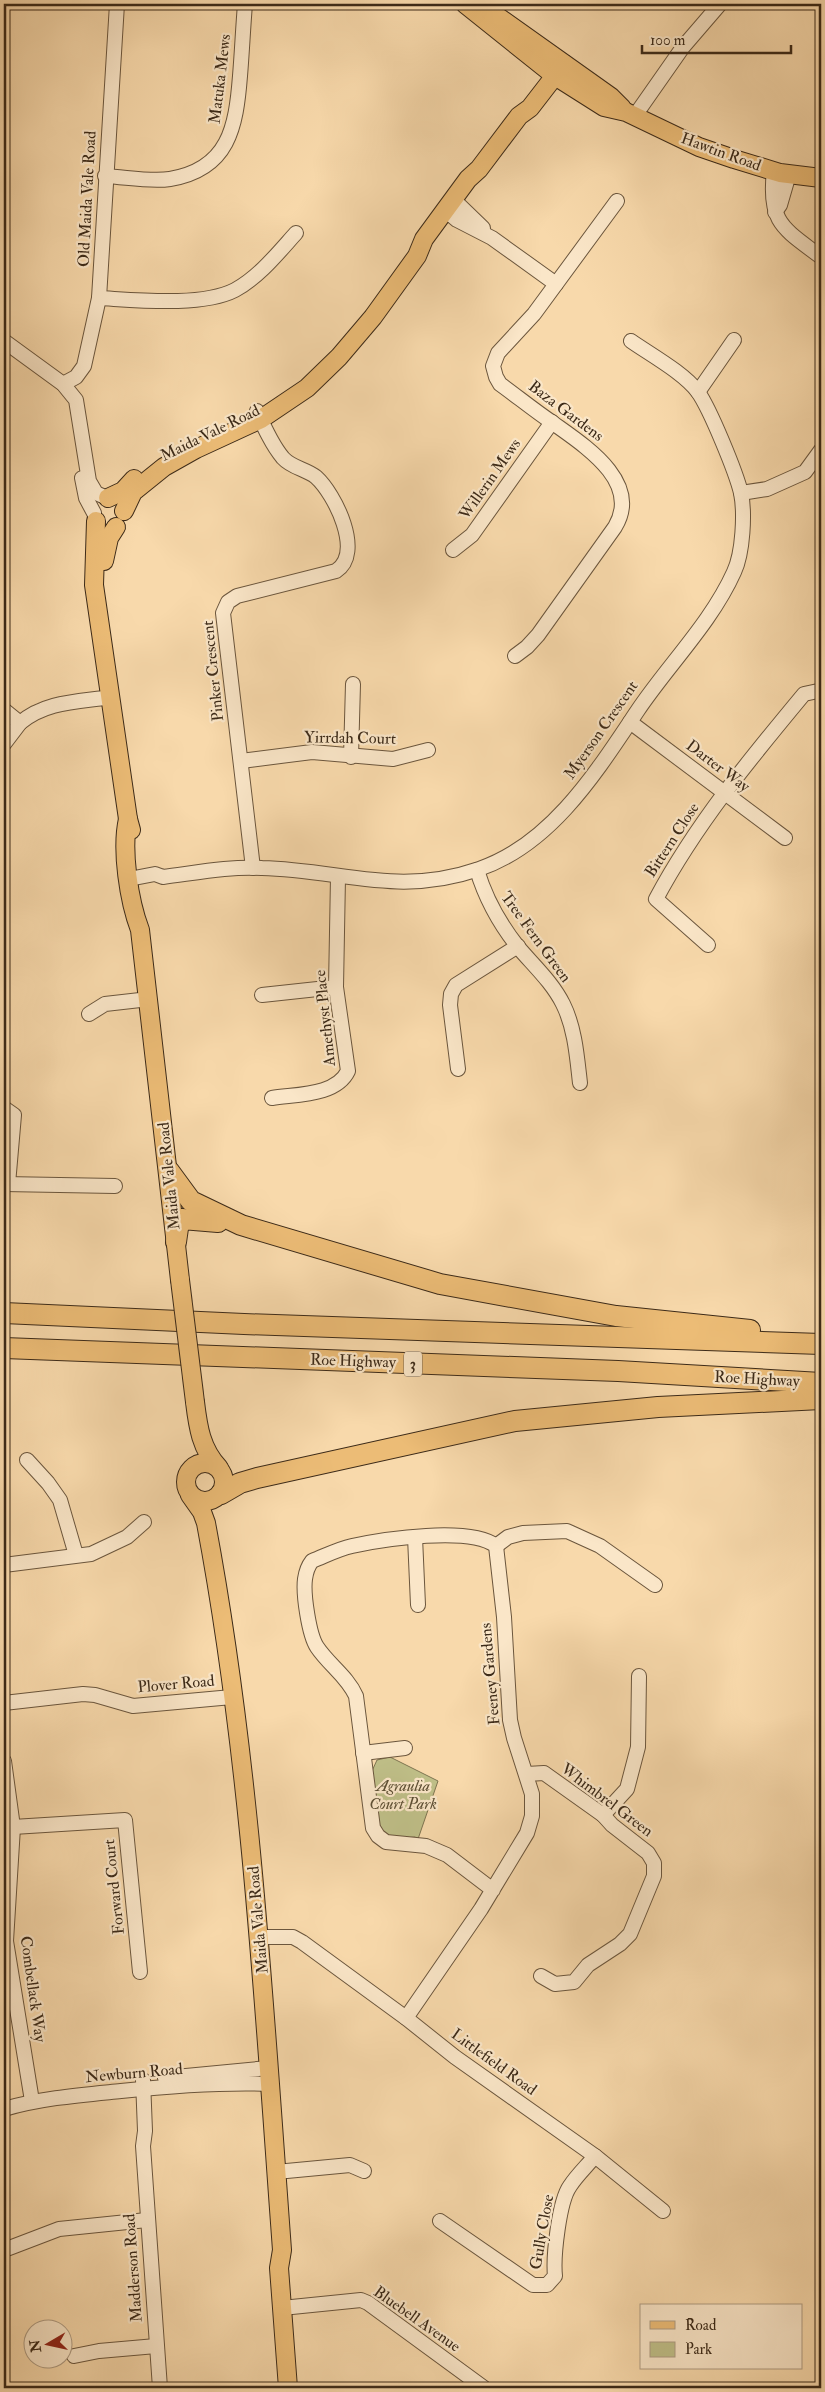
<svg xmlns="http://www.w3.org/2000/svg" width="825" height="2392" font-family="'IM FELL Double Pica',serif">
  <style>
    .green { fill: #bfbf88; stroke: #7e7450 }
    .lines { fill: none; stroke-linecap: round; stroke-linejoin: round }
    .minor-casing { stroke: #6b563d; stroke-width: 16 }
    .major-casing { stroke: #3c2a18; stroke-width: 20 }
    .highway-casing { stroke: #3c2a18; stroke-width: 22 }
    .minor { stroke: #fae6c8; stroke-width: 14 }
    .major { stroke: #ecbc76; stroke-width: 18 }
    .highway { stroke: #ecbc76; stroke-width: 20 }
    .major-bridge-casing { stroke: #3c2a18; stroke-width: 20; stroke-linecap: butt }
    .major-bridge { stroke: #ecbc76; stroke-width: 18 }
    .labels { text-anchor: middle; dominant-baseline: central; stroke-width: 4.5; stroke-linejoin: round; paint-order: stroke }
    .shield { fill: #fae6c8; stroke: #75624d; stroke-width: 1 }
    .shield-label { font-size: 15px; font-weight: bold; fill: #3c2a18 }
    .street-label { font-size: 16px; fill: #3c2a18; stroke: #fae6c8 }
    .park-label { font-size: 16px; font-style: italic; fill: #5d4f34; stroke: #fae6c8 }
  </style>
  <rect width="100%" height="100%" fill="#f8d9ab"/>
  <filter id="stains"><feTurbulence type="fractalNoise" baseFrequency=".004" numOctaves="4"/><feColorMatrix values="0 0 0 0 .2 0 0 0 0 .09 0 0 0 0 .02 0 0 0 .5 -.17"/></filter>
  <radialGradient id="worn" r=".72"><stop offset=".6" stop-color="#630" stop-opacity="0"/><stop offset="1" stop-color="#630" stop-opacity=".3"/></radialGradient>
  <!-- green -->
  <path class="green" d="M390,1757L438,1781L418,1839L415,1837L393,1839L379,1829L372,1771L377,1760Z"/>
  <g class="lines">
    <defs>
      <g id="minor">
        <path d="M634,117L683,47L720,4"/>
        <path d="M774,171C768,223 783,228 821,257"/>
        <path d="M105,176C126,177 150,182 170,179C229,169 236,127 240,76C242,52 243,28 245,4"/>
        <path d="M453,199L483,228"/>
        <path d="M445,210L457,220L492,238L556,284"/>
        <path d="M775,212L780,205L789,174"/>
        <path d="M99,298C136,300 202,307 235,290C259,277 278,253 296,233"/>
        <path d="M4,341L63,384L76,400L89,481L96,493L107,498"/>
        <path d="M63,384L76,377L84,366L99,298L117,4"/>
        <path d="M698,392L734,340"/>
        <path d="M82,478L86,498L94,513"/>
        <path d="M741,493L767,489L805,472L821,450"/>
        <path d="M453,550L472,535L552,422"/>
        <path d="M515,656L527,647L538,635L615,527C642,482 585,446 553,423C535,411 518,397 500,384L496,377L493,366L498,353L534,314L617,201"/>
        <path d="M4,710L20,723C46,701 79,702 111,697"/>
        <path d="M630,722L785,838"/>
        <path d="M4,744L20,723"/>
        <path d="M351,757L353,684"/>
        <path d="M241,761L312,752L393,759L428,750"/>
        <path d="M253,868L223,613L228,602L237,596L336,571C364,553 335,494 316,477C306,469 292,468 283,458C272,445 264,427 257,411"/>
        <path d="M477,870C486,900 499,923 518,947C534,966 552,982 563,1004C575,1028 577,1057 580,1083"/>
        <path d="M129,879L155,874L163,877C195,873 230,866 262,868C342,870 398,897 479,869C552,844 597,771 638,710C669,664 711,623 734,572C743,553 745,513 741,493C736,472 710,409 698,392C684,373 651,355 631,341"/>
        <path d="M708,945L656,899C696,824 750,759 804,694L818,691L821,694"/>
        <path d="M262,995L336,987"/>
        <path d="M89,1014L105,1004L149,999"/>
        <path d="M458,1069L450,1005L451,994L456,985L518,946"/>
        <path d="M272,1098C296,1094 336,1096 348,1071L336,987L338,877"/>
        <path d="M4,1108L14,1115L8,1184"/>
        <path d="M4,1184L115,1186"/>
        <path d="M27,1460L48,1483L60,1500L76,1555"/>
        <path d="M415,1537L418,1605"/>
        <path d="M496,1546L508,1537L523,1533L567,1531L600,1546L655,1585"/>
        <path d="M4,1565L91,1554L127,1537L144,1522"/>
        <path d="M4,1703L83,1694L95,1695L133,1706L232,1697"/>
        <path d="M363,1753L405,1748"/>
        <path d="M4,1761L13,1827L6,1941L32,2101"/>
        <path d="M527,1774L544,1773L603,1815L612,1825L648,1853L654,1863V1876L630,1934L620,1944L588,1965L574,1982L555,1984L541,1976"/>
        <path d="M603,1815L627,1789L638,1747L639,1676"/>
        <path d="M13,1827L125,1820L140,1972"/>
        <path d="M260,1937H293L302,1942L406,2018L455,2057L595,2156L663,2211"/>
        <path d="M406,2018L481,1909L527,1833L532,1816V1794L514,1738L510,1720L504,1617L496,1546C470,1526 384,1539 352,1546C338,1549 325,1556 312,1561C308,1566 306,1572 305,1579C303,1594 309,1635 317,1647C329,1665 347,1676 356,1696L373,1828L378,1836L386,1842L426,1846L447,1855L493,1890"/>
        <path d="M165,2078L268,2068"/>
        <path d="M143,2080L145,2131L143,2146L160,2388"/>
        <path d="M4,2109C42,2098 81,2095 121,2091C170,2086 220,2082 270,2084"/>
        <path d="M276,2172L350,2165L364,2171"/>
        <path d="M440,2221L533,2285H547L555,2276C553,2257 559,2201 570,2186C577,2175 587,2166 595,2156"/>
        <path d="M4,2250L59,2229L147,2220"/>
        <path d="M282,2308L361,2300L368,2303L484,2388"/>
        <path d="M74,2356L99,2351L156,2346"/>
      </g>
      <g id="major">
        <path d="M465,4L555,76L604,107L626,112L699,147L734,159L780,173L821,178"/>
        <path d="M490,11L611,97L622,108"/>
        <path d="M108,498L123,491L134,479"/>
        <path d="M124,511L133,492L164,467L196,449L261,419L307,388L339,357L373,317L417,256L424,239L468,179L479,169L519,116L530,108L564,64"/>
        <path d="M96,521L94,585L128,819L131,830"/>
        <path d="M104,561L109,538L116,527"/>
        <path d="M128,819C121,850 129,901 140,930L180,1280"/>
        <path d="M195,1402C198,1427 201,1449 219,1468"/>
        <circle cx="205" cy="1482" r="19"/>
        <path d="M190,1495L202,1512L206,1523C251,1763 264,2007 282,2250L279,2268L288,2388"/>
      </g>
      <g id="highway">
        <path d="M169,1171L191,1201L241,1225L440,1284L616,1316L750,1330"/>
        <path d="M176,1242L178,1228L182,1219L218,1222"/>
        <path d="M4,1313L244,1324L821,1344"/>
        <path d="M4,1348L618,1371L821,1383"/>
        <path d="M221,1494L240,1483L257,1478L515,1421L658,1407L821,1399"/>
      </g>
    </defs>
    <!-- minor casing -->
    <use href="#minor" class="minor-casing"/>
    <!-- major casing -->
    <use href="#major" class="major-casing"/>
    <!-- highway casing -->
    <use href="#highway" class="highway-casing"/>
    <!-- minor -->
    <use href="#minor" class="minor"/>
    <!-- major -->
    <use href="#major" class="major"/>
    <!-- highway -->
    <use href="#highway" class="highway"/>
    <defs>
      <path id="major-bridge" d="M180,1280L195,1402"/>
    </defs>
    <!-- major-bridge casing -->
    <use href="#major-bridge" class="major-bridge-casing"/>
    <!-- major-bridge -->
    <use href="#major-bridge" class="major-bridge"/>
  </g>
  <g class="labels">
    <!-- shield labels -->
    <rect class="shield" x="404" y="1351.5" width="18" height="25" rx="4"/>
    <g class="shield-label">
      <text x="413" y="1364">3</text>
    </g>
    <!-- street labels -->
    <g class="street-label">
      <text transform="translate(220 79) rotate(-83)">Matuka Mews</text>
      <text transform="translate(721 152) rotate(20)">Hawtin Road</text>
      <text transform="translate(87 199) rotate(-87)">Old Maida Vale Road</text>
      <text transform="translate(566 411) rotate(37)">Baza Gardens</text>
      <text transform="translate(210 433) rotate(-26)">Maida Vale Road</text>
      <text transform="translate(490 479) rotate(-55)">Willerin Mews</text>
      <text transform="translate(213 671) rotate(-96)">Pinker Crescent</text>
      <text transform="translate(601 730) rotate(-55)">Myerson Crescent</text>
      <text transform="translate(350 738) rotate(1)">Yirrdah Court</text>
      <text transform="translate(718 766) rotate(37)">Darter Way</text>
      <text transform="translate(672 840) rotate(-57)">Bittern Close</text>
      <text transform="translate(536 937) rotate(54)">Tree Fern Green</text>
      <text transform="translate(325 1018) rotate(-96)">Amethyst Place</text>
      <text transform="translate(169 1176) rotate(-96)">Maida Vale Road</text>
      <text transform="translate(353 1361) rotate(2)">Roe Highway</text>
      <text transform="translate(757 1379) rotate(3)">Roe Highway</text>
      <text transform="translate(490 1674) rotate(-95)">Feeney Gardens</text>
      <text transform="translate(176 1684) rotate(-5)">Plover Road</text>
      <text transform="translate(607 1800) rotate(37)">Whimbrel Green</text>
      <text transform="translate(114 1887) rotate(-96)">Forward Court</text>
      <text transform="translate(258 1920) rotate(-95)">Maida Vale Road</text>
      <text transform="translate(33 1989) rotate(82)">Combellack Way</text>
      <text transform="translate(494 2062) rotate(36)">Littlefield Road</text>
      <text transform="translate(134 2073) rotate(-5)">Newburn Road</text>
      <text transform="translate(542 2232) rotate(-80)">Gully Close</text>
      <text transform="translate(133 2268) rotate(-94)">Madderson Road</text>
      <text transform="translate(417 2319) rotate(35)">Bluebell Avenue</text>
    </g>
    <!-- park labels -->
    <g class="park-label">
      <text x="403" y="1786">Agraulia<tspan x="403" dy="18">Court Park</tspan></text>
    </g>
  </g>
  <!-- margin -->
  <rect width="825" height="2392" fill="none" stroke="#f8d9ab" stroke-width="20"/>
  <rect x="5" y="5" width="815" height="2382" fill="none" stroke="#3c2a18" stroke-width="2.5"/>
  <rect x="10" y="10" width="805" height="2372" fill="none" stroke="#3c2a18"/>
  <!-- legend -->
  <rect x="640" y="2304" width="162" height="65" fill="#fae6c8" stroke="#ae9b82"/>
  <rect x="650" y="2321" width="25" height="8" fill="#ecbc76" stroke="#ae9b82"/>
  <text x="685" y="2330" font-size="15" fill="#3c2a18">Road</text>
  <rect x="650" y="2342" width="25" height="15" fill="#bfbf88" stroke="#ae9b82"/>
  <text x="685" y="2354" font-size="15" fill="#3c2a18">Park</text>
  <!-- north arrow -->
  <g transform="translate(48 2344) rotate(261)"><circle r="24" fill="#fae6c8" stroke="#ae9b82"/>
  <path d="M0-4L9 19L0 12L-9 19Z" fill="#8f2418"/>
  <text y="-8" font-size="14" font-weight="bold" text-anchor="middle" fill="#3c2a18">N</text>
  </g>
  <!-- scale -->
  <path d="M642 45v8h149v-8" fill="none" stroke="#3c2a18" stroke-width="2.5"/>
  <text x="650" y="45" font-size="15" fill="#3c2a18" stroke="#fae6c8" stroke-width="4" paint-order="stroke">100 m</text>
  <rect width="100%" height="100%" filter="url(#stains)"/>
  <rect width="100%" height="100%" fill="url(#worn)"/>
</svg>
